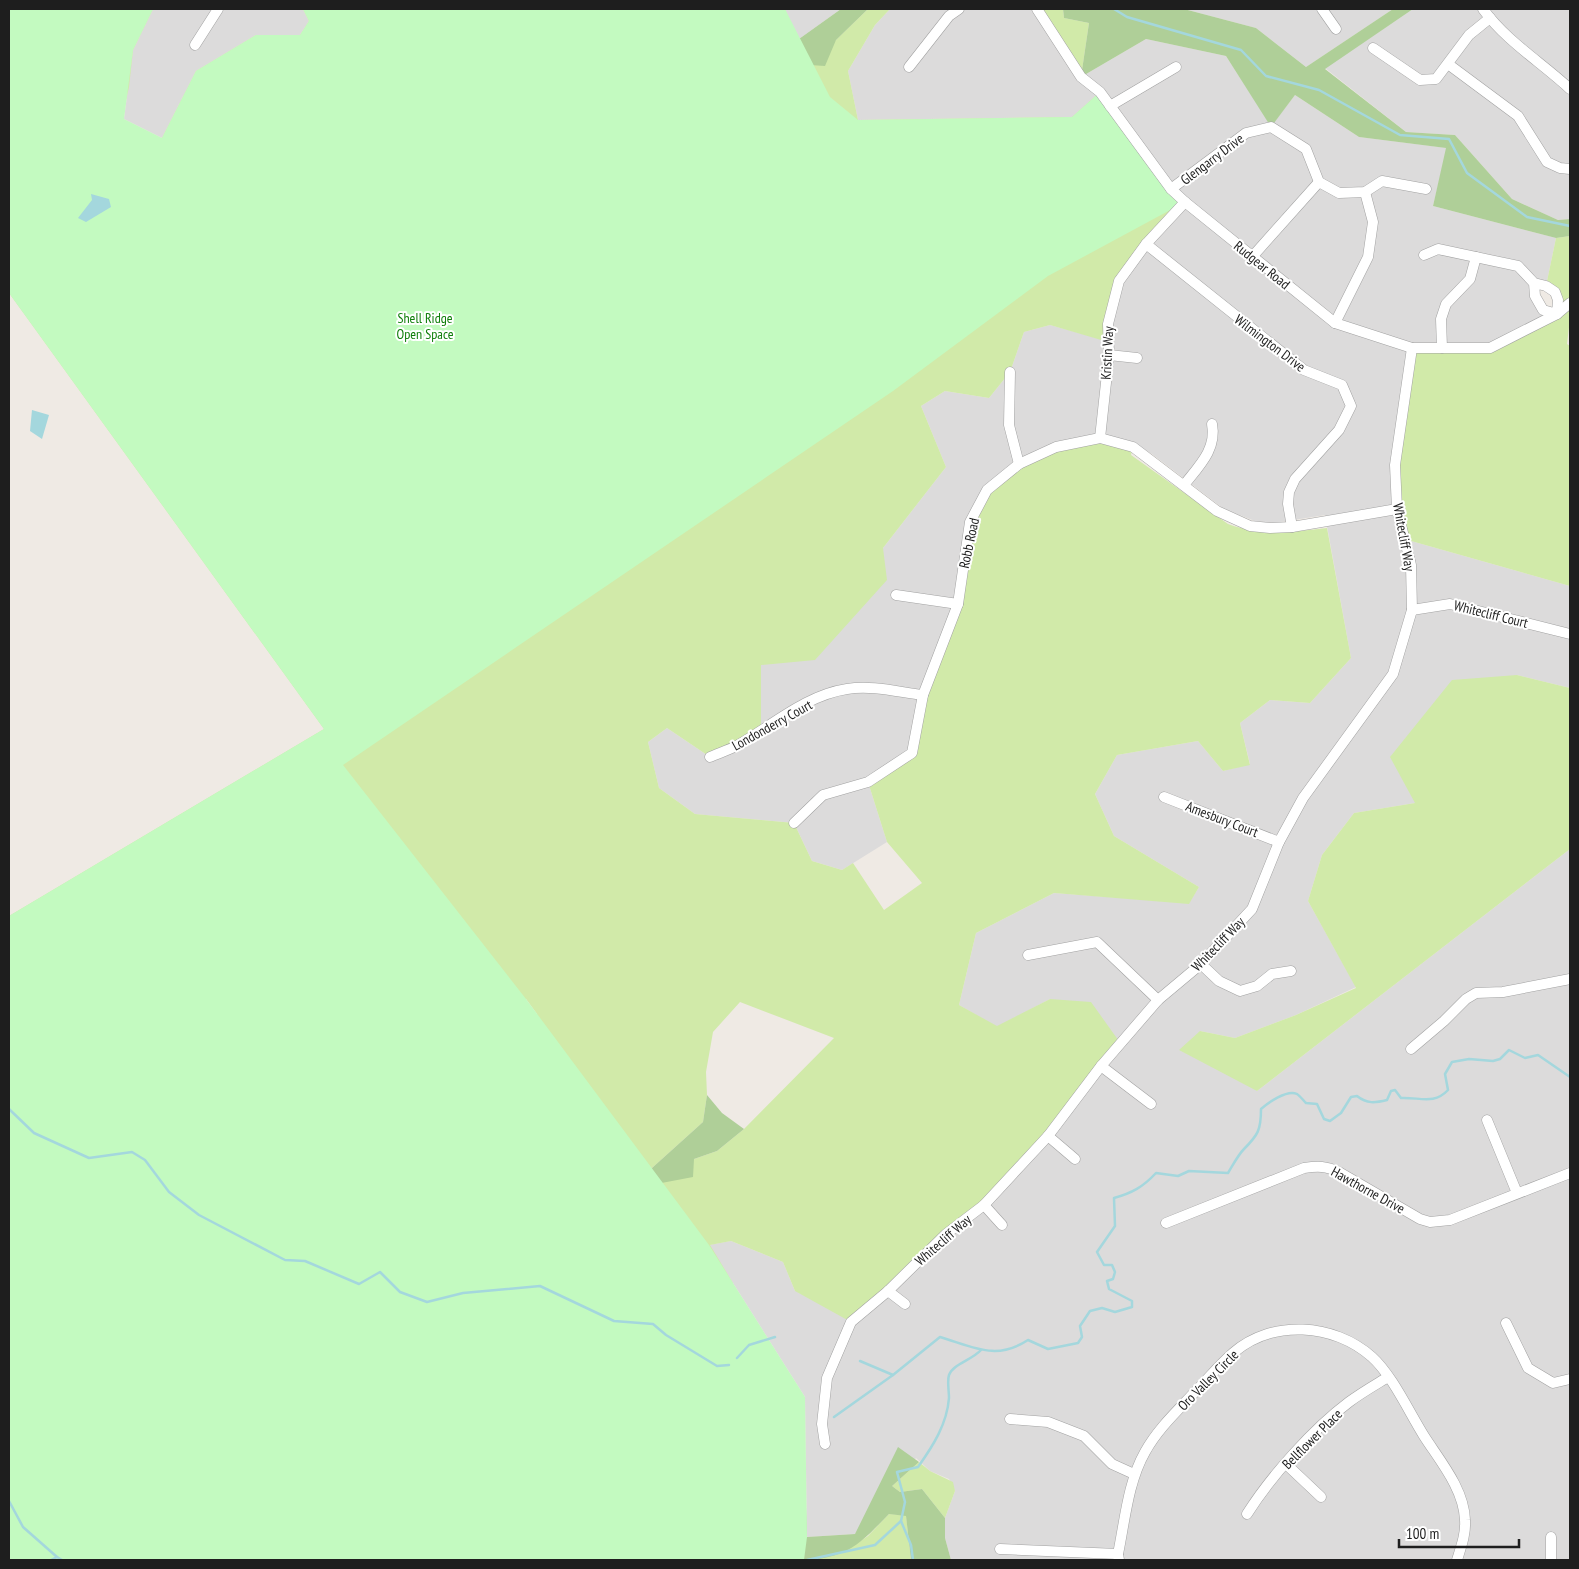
<svg xmlns="http://www.w3.org/2000/svg" width="1579" height="1569" font-family="'PT Sans Narrow',sans-serif">
  <style>
    .residential { fill: #dcdbdb }
    .grass { fill: #d1eaa9; fill-rule: evenodd }
    .forest { fill: #afcf98 }
    .park { fill: #c3fac0 }
    .water { fill: #a4d7dd }
    .lines { fill: none; stroke-linecap: round; stroke-linejoin: round }
    .stream { stroke: #a4d7dd; stroke-width: 2.5 }
    .minor-casing { stroke: #a2a2a2; stroke-width: 11 }
    .minor { stroke: #fff; stroke-width: 10 }
    .labels { text-anchor: middle; dominant-baseline: central; stroke-width: 4; stroke-linejoin: round; paint-order: stroke }
    .street-label { font-size: 14px; fill: #1e1e1e; stroke: #fff }
    .park-label { font-size: 14px; fill: #0f7e0a; stroke: #fff }
  </style>
  <rect width="100%" height="100%" fill="#efeae4"/>
  <!-- residential -->
  <g class="residential">
    <path d="M153,9H303L309,21L300,35H256L196,71L162,138L124,119L133,50Z"/>
    <path d="M785,9H841L799,39Z"/>
    <path d="M890,9H1037L1081,77L1146,39L1226,56L1271,126L1295,95L1359,137L1447,148L1433,206L1556,238L1546,286L1535,283L1543,310L1557,314L1404,539L1570,586V688L1517,675L1415,803L1354,813L1322,855L1308,901L1356,987L1296,1015L1235,1038L1200,1031L1257,1091L1570,849V1560H951L945,1538V1518L955,1491L949,1479L930,1471L916,1458L855,1534L807,1537L805,1397L709,1245L731,1241L783,1262L795,1291L1050,999L997,1027L959,1005L976,933L1054,893L1189,903L1199,887L1114,836L1095,794L1117,755L1198,741L1223,771L1250,764L1240,723L1270,700L1310,703L1351,658L1325,515L1274,523L1255,521L1224,509L1152,454L1135,444L958,604L912,753L868,782L887,842L842,870L812,861L794,823L695,814L659,788L648,742L667,728L710,757L760,665L883,548L946,467L921,406L945,391L989,398L1010,372L1024,332L1050,325L1108,341L1072,117L858,120L848,71L875,25Z"/>
    <path d="M1184,9H1393L1306,67L1256,28Z"/>
    <path d="M1413,9H1570V219L1558,220L1512,199L1455,135L1406,132L1325,68Z"/>
  </g>
  <!-- grass -->
  <g class="grass">
    <path d="M9,9H153L133,50L129,87L112,162L162,138L196,71L256,35H300L309,21L303,9H785L810,65L868,9H890L875,25L848,71L858,120L1072,117L1100,92L1185,202L1119,281L1108,342L1050,325L1024,332L1010,372L989,398L945,391L921,406L946,467L883,548L887,580L815,660L761,665V729L710,757L667,728L648,742L659,788L695,814L794,823L812,861L842,870L853,863L884,910L922,883L887,842L868,782L912,753L923,695L958,604L970,522L987,490L1019,464L1100,438L1133,447L1131,455L1228,524C1261,536 1292,532 1327,528L1351,658L1310,703L1270,700L1240,723L1250,765L1223,771L1198,741L1117,755L1095,794L1114,836L1199,887L1189,904L1054,893L976,933L959,1005L997,1026L1050,999L1091,1002L1121,1044L984,1205L851,1322L795,1291L783,1262L731,1241L710,1245L733,1283L9,1134V916L324,729L9,293ZM526,999L537,1014L479,1049ZM740,1002L834,1038L744,1129L717,1151L694,1159L642,1193L652,1168L703,1122L707,1095L706,1072L713,1032Z"/>
    <path d="M1037,9H1063L1064,18L1089,23L1081,77Z"/>
    <path d="M1570,236V319L1567,344L1570,346V586L1404,539L1395,465L1412,348H1490L1557,314L1558,300L1546,286L1556,238Z"/>
    <path d="M1517,675L1570,688V849L1257,1091L1179,1050L1200,1031L1235,1038L1296,1015L1356,988L1308,901L1322,855L1354,813L1415,803L1390,757L1452,680Z"/>
    <path d="M919,1462L930,1471L953,1482L955,1491L945,1518L922,1489L900,1492L892,1486Z"/>
    <path d="M889,1514L906,1515L911,1560H810L842,1553L868,1536Z"/>
  </g>
  <!-- forest -->
  <g class="forest">
    <path d="M841,9H868L836,40L825,66L810,65L799,39Z"/>
    <path d="M1063,9H1184L1256,28L1306,67L1393,9H1413L1325,69L1406,132L1455,135L1512,199L1558,220L1570,219V236L1556,238L1433,206L1446,148L1359,137L1295,95L1271,127L1226,56L1146,39L1081,77L1089,23L1064,18Z"/>
    <path d="M707,1095L722,1113L744,1129L717,1151L694,1159L693,1177L651,1185L652,1168L703,1122Z"/>
    <path d="M898,1447L919,1462L892,1486L900,1492L922,1489L945,1518V1538L951,1560H911L906,1516L889,1514C875,1528 860,1546 841,1553C805,1567 760,1560 722,1560L805,1478L807,1537L855,1534Z"/>
  </g>
  <!-- park -->
  <path class="park" d="M9,9H153L133,50L124,119L162,138L196,71L256,35H300L309,21L303,9H785L830,97L858,120L1072,117L1100,92L1185,202L1048,276L893,391L343,765L526,999L709,1245L805,1397L807,1537L804,1560H9V916L324,729L9,293Z"/>
  <!-- water -->
  <g class="water">
    <path d="M91,194L109,199L111,207L86,222L78,218L92,200Z"/>
    <path d="M32,410L49,415L42,439L30,431Z"/>
  </g>
  <g class="lines">
    <!-- stream -->
    <g class="stream">
      <path d="M1114,9L1127,17L1241,50L1266,76L1319,90L1400,135L1449,139L1467,173L1527,217L1570,226"/>
      <path d="M9,1109L34,1133L89,1158L132,1152L145,1160L169,1192L199,1215L285,1260L305,1261L359,1284L380,1272L400,1292L427,1302L463,1293L540,1286L614,1321L653,1324L666,1335L717,1366L729,1365"/>
      <path d="M737,1358L749,1345L775,1337"/>
      <path d="M860,1361L893,1375"/>
      <path d="M834,1417L893,1375L940,1337C974,1347 996,1361 1028,1340L1048,1349L1078,1343L1082,1337L1080,1326L1090,1311L1102,1308L1115,1312L1132,1307V1301L1109,1289L1107,1281L1113,1279L1115,1272L1112,1265H1104L1097,1252L1115,1226L1114,1198C1132,1193 1143,1187 1156,1173L1178,1176L1189,1171L1228,1173C1233,1165 1238,1155 1244,1149C1258,1135 1261,1130 1261,1109C1268,1103 1287,1089 1297,1094C1300,1096 1303,1100 1306,1103L1317,1104L1324,1119L1330,1121L1341,1113L1351,1097L1357,1096C1367,1104 1375,1103 1387,1100L1391,1091L1395,1090L1401,1098C1420,1097 1434,1105 1448,1090L1445,1074L1452,1062L1469,1059L1493,1061L1500,1059L1509,1050L1525,1058L1538,1055L1570,1077"/>
      <path d="M9,1501L23,1527L57,1557"/>
      <path d="M51,1560L57,1557L62,1560"/>
      <path d="M807,1560L875,1545L901,1521"/>
      <path d="M913,1560L911,1545L901,1521L905,1502L897,1472L918,1467C933,1446 947,1424 949,1398C949,1391 947,1381 949,1375C953,1364 972,1360 981,1350"/>
    </g>
    <defs>
      <g id="minor">
        <path d="M1037,9L1081,77L1100,92L1171,189L1185,202L1335,323L1412,348H1490L1557,314L1570,303"/>
        <path d="M1322,9L1336,29"/>
        <path d="M1483,9C1506,41 1541,62 1570,89"/>
        <path d="M195,45L218,9"/>
        <path d="M1373,48L1420,80L1436,79L1469,35L1490,18"/>
        <path d="M1448,64L1518,116L1547,162L1560,168L1570,169"/>
        <path d="M909,67L949,16L959,9"/>
        <path d="M1110,106L1176,67"/>
        <path d="M1171,189L1246,133L1271,127L1306,149L1319,182L1339,193L1365,192L1382,181L1426,189"/>
        <path d="M1146,244L1304,370L1342,385L1351,406L1339,430L1295,479L1289,492L1288,504L1292,527"/>
        <path d="M1424,255L1438,249L1518,266L1534,283L1546,286L1555,292L1558,300L1557,314L1543,310L1535,296L1534,283"/>
        <path d="M1252,257L1319,182"/>
        <path d="M1335,323L1368,257L1373,222L1365,192"/>
        <path d="M1442,348L1441,319L1446,304L1470,279L1476,257"/>
        <path d="M1109,355L1137,358"/>
        <path d="M1010,372L1009,425L1019,464"/>
        <path d="M1100,438L1109,355L1108,324L1119,281L1146,244L1185,202"/>
        <path d="M1184,485C1199,466 1217,449 1212,424"/>
        <path d="M896,595L958,604"/>
        <path d="M1412,610L1450,604L1570,634"/>
        <path d="M710,757C719,753 729,750 738,745C772,726 806,695 847,689C872,685 898,692 923,695"/>
        <path d="M1164,797L1279,842"/>
        <path d="M794,823L823,795L868,782L912,753L923,695L958,604L970,522L987,490L1019,464L1056,447L1100,438L1133,447L1217,511L1250,526L1270,528L1292,527L1397,509"/>
        <path d="M1028,955L1097,942L1158,1000"/>
        <path d="M1201,964L1219,981L1240,991L1257,986L1272,974L1291,971"/>
        <path d="M1411,1049L1444,1021L1466,999L1476,993L1503,992L1570,979"/>
        <path d="M1101,1066L1151,1104"/>
        <path d="M1487,1120L1517,1193"/>
        <path d="M1048,1136L1075,1159"/>
        <path d="M984,1205L1002,1225"/>
        <path d="M1166,1223L1304,1168C1318,1166 1326,1166 1339,1172L1420,1219L1430,1222L1450,1220L1570,1173"/>
        <path d="M888,1291L905,1304"/>
        <path d="M1506,1323L1528,1368L1553,1383L1570,1379"/>
        <path d="M1010,1419L1048,1422L1084,1436L1112,1464L1134,1474"/>
        <path d="M825,1444L822,1424L827,1378L851,1322L888,1291L946,1234L984,1205L1048,1136L1101,1066L1158,1000L1201,964L1252,909L1279,842L1303,798L1393,674L1412,610L1411,565L1397,509L1395,465L1412,348"/>
        <path d="M1286,1464L1321,1497"/>
        <path d="M1247,1514C1271,1476 1313,1429 1349,1402C1361,1393 1375,1385 1388,1377"/>
        <path d="M1000,1549L1118,1554"/>
        <path d="M1119,1560L1118,1554C1125,1520 1128,1482 1145,1452C1157,1430 1176,1412 1193,1394C1206,1381 1219,1365 1233,1353C1272,1319 1334,1323 1372,1357C1392,1375 1409,1412 1424,1436C1440,1461 1464,1489 1465,1520C1466,1534 1461,1547 1457,1560"/>
        <path d="M1551,1560V1537"/>
      </g>
    </defs>
    <!-- minor casing -->
    <use href="#minor" class="minor-casing"/>
    <!-- minor -->
    <use href="#minor" class="minor"/>
  </g>
  <g class="labels">
    <!-- street labels -->
    <g class="street-label">
      <text transform="translate(1212 159) rotate(-37)">Glengarry Drive</text>
      <text transform="translate(1262 265) rotate(39)">Rudgear Road</text>
      <text transform="translate(1270 343) rotate(37)">Wilmington Drive</text>
      <text transform="translate(1107 353) rotate(-87)">Kristin Way</text>
      <text transform="translate(1404 537) rotate(80)">Whitecliff Way</text>
      <text transform="translate(969 543) rotate(-78)">Robb Road</text>
      <text transform="translate(1491 614) rotate(14)">Whitecliff Court</text>
      <text transform="translate(772 725) rotate(-29)">Londonderry Court</text>
      <text transform="translate(1222 819) rotate(21)">Amesbury Court</text>
      <text transform="translate(1218 944) rotate(-46)">Whitecliff Way</text>
      <text transform="translate(1368 1190) rotate(29)">Hawthorne Drive</text>
      <text transform="translate(943 1240) rotate(-41)">Whitecliff Way</text>
      <text transform="translate(1208 1380) rotate(-45)">Oro Valley Circle</text>
      <text transform="translate(1312 1439) rotate(-45)">Bellflower Place</text>
    </g>
    <!-- park labels -->
    <g class="park-label">
      <text x="425" y="318">Shell Ridge<tspan x="425" dy="16">Open Space</tspan></text>
    </g>
  </g>
  <!-- border -->
  <rect width="1579" height="1569" fill="none" stroke="#1e1e1e" stroke-width="20"/>
  <!-- scale -->
  <path d="M1399 1539v8h120v-8" fill="none" stroke="#1e1e1e" stroke-width="2.5"/>
  <text x="1406" y="1539" font-size="15" fill="#1e1e1e" stroke="#ffffff" stroke-width="4" paint-order="stroke">100 m</text>
</svg>
